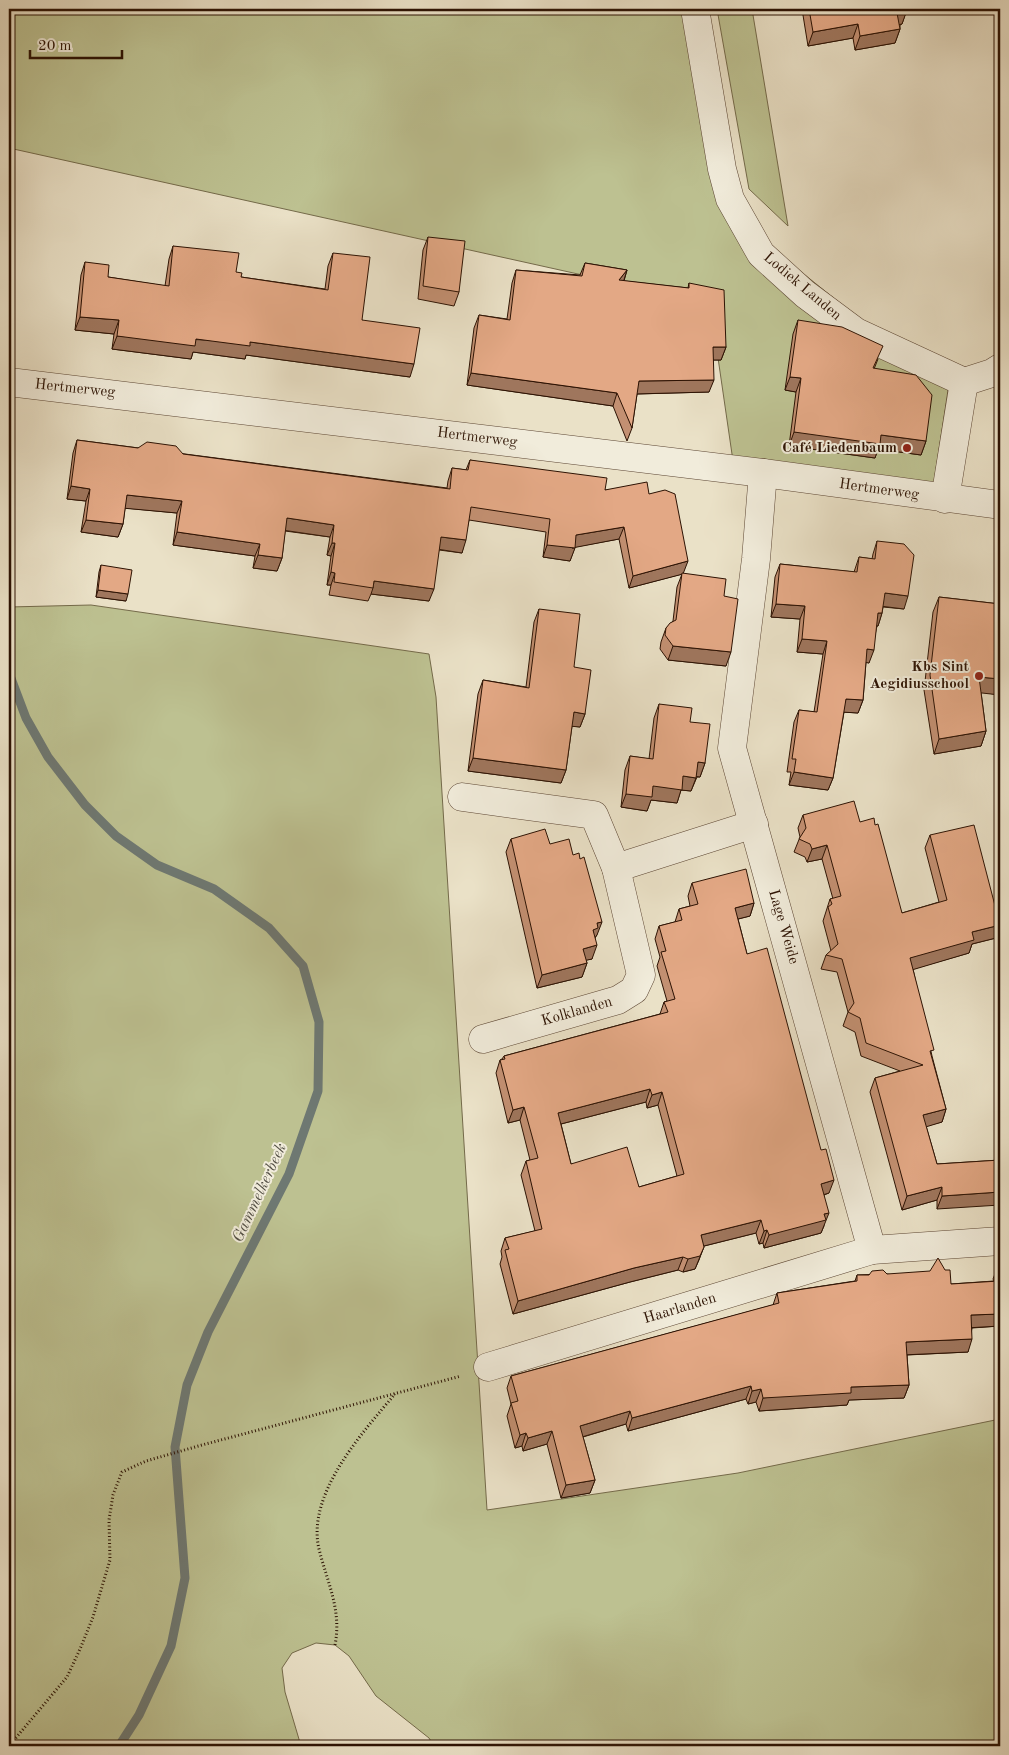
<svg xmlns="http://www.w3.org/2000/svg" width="1009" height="1755" font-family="'Old Standard TT',serif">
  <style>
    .green { fill: #bdc191; stroke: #746a4a }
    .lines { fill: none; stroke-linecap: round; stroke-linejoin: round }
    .stream { stroke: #6e7872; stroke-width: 9 }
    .minor-casing { stroke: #5c4634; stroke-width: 29 }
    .path { stroke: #2c1203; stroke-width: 3; stroke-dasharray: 1 2.5; stroke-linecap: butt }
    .minor { stroke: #f1ecdb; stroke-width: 28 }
    .wall { fill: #c39072; stroke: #2c1203; fill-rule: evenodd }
    .shaded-wall { fill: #9f765d; stroke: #2c1203 }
    .building { fill: #e3a885; stroke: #2c1203; fill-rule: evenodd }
    .poi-dot { fill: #8f2418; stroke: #f1ecdb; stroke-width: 2 }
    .labels { text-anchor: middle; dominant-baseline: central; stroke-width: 4; stroke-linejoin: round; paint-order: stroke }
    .street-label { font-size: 15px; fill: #2c1203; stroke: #f1ecdb }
    .poi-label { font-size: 15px; font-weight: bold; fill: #2c1203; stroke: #f1ecdb; text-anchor: end }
    .water-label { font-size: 16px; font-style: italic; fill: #524e44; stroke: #f1ecdb }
  </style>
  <rect width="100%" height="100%" fill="#eae1c7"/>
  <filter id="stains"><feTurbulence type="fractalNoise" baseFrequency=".004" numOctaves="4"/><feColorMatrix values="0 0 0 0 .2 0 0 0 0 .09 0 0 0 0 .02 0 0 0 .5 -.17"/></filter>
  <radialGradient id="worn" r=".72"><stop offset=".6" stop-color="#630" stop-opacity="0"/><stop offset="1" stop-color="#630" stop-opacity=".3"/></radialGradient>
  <!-- green -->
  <g class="green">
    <path d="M9,9H684L718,205L948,390L933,489L733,461L709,296L578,274L9,148Z"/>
    <path d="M717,9H752L788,226L749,189Z"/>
    <path d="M91,605L429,654L436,697L487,1510L738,1473L1000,1419V1746H434L429,1738L376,1696L349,1656L335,1645L316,1643L292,1653L282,1668L285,1692L301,1746H9V607Z"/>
  </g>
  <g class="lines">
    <!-- stream -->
    <path class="stream" d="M9,673L26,718L48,757L85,805L116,836L157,865L214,889L269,928L303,966L319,1022L318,1091L289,1174L208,1332L187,1385L175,1447L185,1578L171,1646L139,1715L119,1746"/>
    <defs>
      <g id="minor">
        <path d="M695,9L722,169L730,199L761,254L805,294L856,332L964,382"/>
        <path d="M9,382L763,473L1000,505"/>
        <path d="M964,382L992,373L1000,368"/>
        <path d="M763,473L756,559L732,748L872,1250"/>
        <path d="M945,499L964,382"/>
        <path d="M462,797L594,815L616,868L641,975L634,990L618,1000L483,1039"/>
        <path d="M616,868L754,824"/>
        <path d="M488,1367L872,1250L1000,1241"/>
      </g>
    </defs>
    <!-- minor casing -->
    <use href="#minor" class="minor-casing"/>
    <!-- path -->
    <g class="path">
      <path d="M335,1645C342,1610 327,1582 319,1549C306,1494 363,1432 395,1394"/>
      <path d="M9,1746L67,1677L80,1649L93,1617L110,1560L109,1520L113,1495L122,1472L146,1461L202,1445L461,1376"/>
    </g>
    <!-- minor -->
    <use href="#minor" class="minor"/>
  </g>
  <!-- wall -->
  <g class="wall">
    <path d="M802,9H907L902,24L900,25V29L895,43L855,50L853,38L808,46Z"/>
    <path d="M428,237L459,292L454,306L418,299L423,250Z"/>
    <path d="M173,246L236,272L241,277L325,289L328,266L333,253L362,320L410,377L246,355L245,359L193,352L191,359L112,349L114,334L75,330L81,275L85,262L108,277L165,286L169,259Z"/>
    <path d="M585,263L627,270L624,281L688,288L689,283L726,347L721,360H713L709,392L637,394L632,428L627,441L613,406L467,385L474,328L479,315L507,319L512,283L516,270L580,275Z"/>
    <path d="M798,320L878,359L874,369L926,441L921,455L878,449L875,458L789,446L796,392L785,390L793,334Z"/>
    <path d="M77,440L447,488L448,481L452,468L466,470L470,460L605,490L649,494L683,574L724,596L726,666L668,660L660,649L661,642L666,628L673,621L677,587L682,574L629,588L619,539L575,547L570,561L543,557L546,532L469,520L462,553L439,550L429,601L371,594L368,601L329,595L331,585H327L331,556L327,555L330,537L285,531L282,558L277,571L253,568L255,556L173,545L177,513L125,508L123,524L118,537L81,532L86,501L67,499L73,453Z"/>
    <path d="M877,541L904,609L883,607L882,613L878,626H877L869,663L866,662L863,700L858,713L844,712L833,778L828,790L789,785L791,772H787L794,722L799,710L814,712L823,654L797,652L800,619L771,617L775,577L780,564L854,572L859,557L872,559L873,554Z"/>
    <path d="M101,565L126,601L96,597L99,572Z"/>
    <path d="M939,597L1000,604V695L981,692L986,731L981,746L934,754L924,690L933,612Z"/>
    <path d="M539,609L574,667L585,714L580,727L572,726L566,770L561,783L468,771L478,694L483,680L526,687L534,622Z"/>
    <path d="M659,704L690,722L705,763L700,777H697L691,791L681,790L677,803L651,800L647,811L621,807L625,770L630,756L649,759L654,718Z"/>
    <path d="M803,815L860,822L902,913L939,902L925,848L930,835L996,938L972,944L969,953L913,969L932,1056L946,1109L942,1122L926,1126L937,1164L1000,1160L937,1209V1200L902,1210L870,1092L875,1078L900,1071L861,1056L855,1032L843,1026L848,1012L837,972L821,969L826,955L831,951L823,921L830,899H833L822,859L807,862L805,857L794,852L800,837L798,828Z"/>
    <path d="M511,839L550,844L597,935L595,938L592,959L586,960L587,963L582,977L537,988L506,852Z"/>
    <path d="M692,883L754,903L750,916L738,919L747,954L829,1193L824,1195V1226L821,1233L764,1248L763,1243L759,1244L756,1233L704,1246L699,1260L695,1269L683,1272L678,1270L630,1282L513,1314L500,1264L502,1257L501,1251L505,1238L535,1231L521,1175L526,1161L530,1160L520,1120L508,1123L496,1073L500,1060L502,1059L504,1056L660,1014L664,1002L667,1001L657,966L660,957L655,939L659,926L675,922L679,909L690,906L688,896ZM646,1102L647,1108L658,1105L677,1176L639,1187L571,1164L561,1124Z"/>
    <path d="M998,1266H1000V1326L972,1328L968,1352L907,1355L909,1385L904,1398L849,1400L847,1405L759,1411L756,1402L748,1404L746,1399L628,1431L626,1424L583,1437L595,1480L590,1493L561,1498L547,1444L523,1451L522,1446L515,1448L507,1416L511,1404L507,1388L511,1376L773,1305L777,1293L855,1281L857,1275L887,1274L951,1284L994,1281L993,1279Z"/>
  </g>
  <!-- shaded-wall -->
  <g class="shaded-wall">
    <path d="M907,10L902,24L892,26L897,13Z"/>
    <path d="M858,24L853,38L808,46L813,32Z"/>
    <path d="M900,29L895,43L855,50L860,36Z"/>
    <path d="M627,270L623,283L619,280Z"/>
    <path d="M80,317L119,320L114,334L75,330Z"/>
    <path d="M117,336L250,342L414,364L410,377L246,355L245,359L193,352L191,359L112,349Z"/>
    <path d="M713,347H726L721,360H708Z"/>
    <path d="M471,373L617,393L613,406L467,385Z"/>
    <path d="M790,377L801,378L796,392L785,390Z"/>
    <path d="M714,380L709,392L634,394L639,381Z"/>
    <path d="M794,432L881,435L926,441L921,455L878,449L875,458L789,446Z"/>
    <path d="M71,486L90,489L86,501L67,499Z"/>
    <path d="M127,495L182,501L177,513L122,508Z"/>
    <path d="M287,518L334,525L330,537L282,530Z"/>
    <path d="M86,520L123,524L118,537L81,532Z"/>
    <path d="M624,527L619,539L572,548H575L570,561L543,557L547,545L576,535Z"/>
    <path d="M177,532L260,544L255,556L173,545Z"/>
    <path d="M441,537L466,540L462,553L437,549Z"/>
    <path d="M332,543H335L331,556L327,555Z"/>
    <path d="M258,555L282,558L277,571L253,568Z"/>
    <path d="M688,561L683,574L629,588L633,576Z"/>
    <path d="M331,572L335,573L331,585H327Z"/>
    <path d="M374,581L434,589L429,601L371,594L373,588Z"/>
    <path d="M98,590L128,594L126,601L96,597Z"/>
    <path d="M885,593L908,596L904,609L880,606Z"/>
    <path d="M776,604L805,606L800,619L771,617Z"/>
    <path d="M878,613H882L878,626L874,625Z"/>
    <path d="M802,639L827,641L823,654L797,652Z"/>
    <path d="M673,646L731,652L726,666L668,660Z"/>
    <path d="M867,649L874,650L869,663L862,662Z"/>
    <path d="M979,677L1000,679V695L973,692Z"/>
    <path d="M846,699L863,700L858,713L841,712Z"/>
    <path d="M574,712L585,714L580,727L569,726Z"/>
    <path d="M986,731L981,746L934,754L939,739Z"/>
    <path d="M473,758L566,770L561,783L468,771Z"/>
    <path d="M698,762L705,763L700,777L693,776Z"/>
    <path d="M794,772L833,778L828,790L789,785Z"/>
    <path d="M683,776L696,778L691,791L681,790L677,803L651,800L647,811L621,807L626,794L653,786Z"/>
    <path d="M827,845L822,859L807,862L812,849Z"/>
    <path d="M754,903L750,916L730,921L735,908Z"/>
    <path d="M602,922L597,935L596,936L593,942V930L597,923Z"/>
    <path d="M1000,925L996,938L972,944L969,953L905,972L910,958L972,932Z"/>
    <path d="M597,945L592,959L578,962L583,949Z"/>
    <path d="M587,963L582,977L537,988L542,975Z"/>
    <path d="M650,1089L646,1102L553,1126L558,1113Z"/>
    <path d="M662,1092L658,1105L647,1108L652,1095Z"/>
    <path d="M524,1107L520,1120L508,1123L513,1110Z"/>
    <path d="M946,1109L942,1122L919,1129L923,1115Z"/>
    <path d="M834,1180L829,1193L816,1197L821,1184Z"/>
    <path d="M942,1187L937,1200L902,1210L907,1196Z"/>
    <path d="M1000,1192V1205L937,1209L942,1196Z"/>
    <path d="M829,1213L821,1233L764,1248L769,1235L824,1214Z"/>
    <path d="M761,1220L756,1233L696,1248L701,1235Z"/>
    <path d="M767,1230L763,1243L759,1244L764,1231Z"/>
    <path d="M704,1247L695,1269L683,1272L688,1259Z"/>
    <path d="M683,1257L678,1270L630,1282L513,1314L518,1301L634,1268Z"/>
    <path d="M1000,1314V1326L966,1328L971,1315Z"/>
    <path d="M972,1339L968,1352L902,1355L906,1342Z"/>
    <path d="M909,1385L904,1398L849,1400L847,1405L759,1411L763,1398L851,1387Z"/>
    <path d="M751,1386L746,1399L628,1431L632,1418Z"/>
    <path d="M761,1389L756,1402L748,1404L752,1391Z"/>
    <path d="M630,1411L626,1424L575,1439L580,1426Z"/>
    <path d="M552,1431L547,1444L523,1451L528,1438Z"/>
    <path d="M526,1433L522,1446L515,1448L520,1435Z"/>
    <path d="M595,1480L590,1493L561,1498L566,1485Z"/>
  </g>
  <!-- building -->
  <g class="building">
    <path d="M809,9H907V10L897,13L900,29L860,36L858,24L813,32Z"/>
    <path d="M428,237L465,241L459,292L423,286Z"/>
    <path d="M173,246L239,253L236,272L242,273L241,277L328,290L333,253L370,257L362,320L420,328L414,364L250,342V346L196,339L195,346L117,336L119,320L80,317L85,262L109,265L108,277L169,286Z"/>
    <path d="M585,263L627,270L619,280L689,288V283L724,290L726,347H713L714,380L639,381L632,428L617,393L471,373L479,315L510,320L516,270L582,276Z"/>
    <path d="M798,320L842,327L883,346L873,368L916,375L932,395L926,441L881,435L880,444L794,432L801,378L790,377Z"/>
    <path d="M77,440L138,448L147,442L176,446L183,454L450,489L452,468L468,470L470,460L607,478L605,490L647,482L649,494L665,490L675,494L688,561L633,576L624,527L576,535L575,548L547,545L550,519L471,507L466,540L441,537L434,589L374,581L373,588L334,582L335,573L331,572L335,543H332L334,525L287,518L282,558L258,555L260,544L177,532L182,501L127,495L123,524L86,520L90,489L71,486Z"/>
    <path d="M877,541L904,544L914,555L908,596L885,593L882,613H878L874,650L867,649L863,700L846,699L833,778L794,772L796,759H792L799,710L817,712L827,641L802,639L805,606L776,604L780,564L857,572L859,557L875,559Z"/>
    <path d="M101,565L132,570L128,594L98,590Z"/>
    <path d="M682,573L726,579L724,596L738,599L731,652L673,646L665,635L666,628L670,623L676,620Z"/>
    <path d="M939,597L1000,604V679L979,677L986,731L939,739L930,675Z"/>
    <path d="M539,609L580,614L574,667L591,670L585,714L574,712L566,770L473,758L483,680L529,688Z"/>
    <path d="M659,704L692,708L690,722L710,724L705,763L698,762L696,778L683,776L682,790L653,786L652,797L626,794L630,756L653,759Z"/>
    <path d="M854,801L860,822L874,818L875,825L878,824L902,913L947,900L930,835L974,825L1000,925L972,932L974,940L910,958L934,1050L930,1051L946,1109L923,1115L937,1164L1000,1160V1192L942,1196V1187L907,1196L875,1078L923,1065L866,1043L860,1018L848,1012L854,1003L842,959L826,955L838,944L828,907L832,904L830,899L841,896L827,845L812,849L810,844L799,839L806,828L803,815Z"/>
    <path d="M545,829L550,844L569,839L573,855L579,853L580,859L584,857L602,922L597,923L598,928L593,930L597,945L583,949L587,963L542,975L511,839Z"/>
    <path d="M746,869L754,903L735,908L747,954L767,948L821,1150L826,1149L834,1180L821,1184L829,1213L824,1214L826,1220L769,1235L767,1230L764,1231L761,1220L701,1235L704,1247L700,1256L688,1259L683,1257L634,1268L518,1301L505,1250L509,1249L505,1238L542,1229L526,1161L538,1158L524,1107L513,1110L500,1060L505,1059L504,1056L668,1012L664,1002L675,999L661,952L666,951L659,926L682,920L679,909L698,904L692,883ZM650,1089L652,1095L662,1092L684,1174L639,1187L627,1147L571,1164L558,1113Z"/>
    <path d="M938,1258L945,1270H950L951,1284L999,1281L998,1266H1000V1314L971,1315L972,1339L906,1342L909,1385L851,1387V1393L763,1398L761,1389L752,1391L751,1386L632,1418L630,1411L580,1426L595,1480L566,1485L552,1431L528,1438L526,1433L520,1435L511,1403L518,1401L511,1376L779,1303L777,1293L857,1281V1275H869L872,1271L883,1270L887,1274L930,1271Z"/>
  </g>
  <!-- markers -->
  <g class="poi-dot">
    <circle cx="907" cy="448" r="5"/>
    <circle cx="979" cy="676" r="5"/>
  </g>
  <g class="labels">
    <!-- street labels -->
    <g class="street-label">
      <text transform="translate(802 287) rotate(40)">Lodiek Landen</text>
      <text transform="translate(75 389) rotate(6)">Hertmerweg</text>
      <text transform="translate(477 438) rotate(7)">Hertmerweg</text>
      <text transform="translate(879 490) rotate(8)">Hertmerweg</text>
      <text transform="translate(783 927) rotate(74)">Lage Weide</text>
      <text transform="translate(577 1012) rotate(-16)">Kolklanden</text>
      <text transform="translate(680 1309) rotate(-17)">Haarlanden</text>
    </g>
    <!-- poi labels -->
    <g class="poi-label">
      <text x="897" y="448">Café Liedenbaum</text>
      <text x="969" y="667">Kbs Sint<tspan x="969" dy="17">Aegidiusschool</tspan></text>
    </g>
    <!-- water labels -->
    <g class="water-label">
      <text transform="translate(260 1193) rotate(-65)">Gammelkerbeek</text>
    </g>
  </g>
  <!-- margin -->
  <rect width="1009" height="1755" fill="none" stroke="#eae1c7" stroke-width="30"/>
  <rect x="10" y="10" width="989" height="1735" fill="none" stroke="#2c1203" stroke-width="2.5"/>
  <rect x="15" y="15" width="979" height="1725" fill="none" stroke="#2c1203"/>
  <!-- scale -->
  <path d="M30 50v8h92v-8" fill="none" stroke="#2c1203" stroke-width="2.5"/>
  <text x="38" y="50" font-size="15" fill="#2c1203" stroke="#f1ecdb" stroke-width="4" paint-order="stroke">20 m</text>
  <rect width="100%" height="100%" filter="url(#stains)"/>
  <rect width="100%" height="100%" fill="url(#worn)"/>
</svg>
